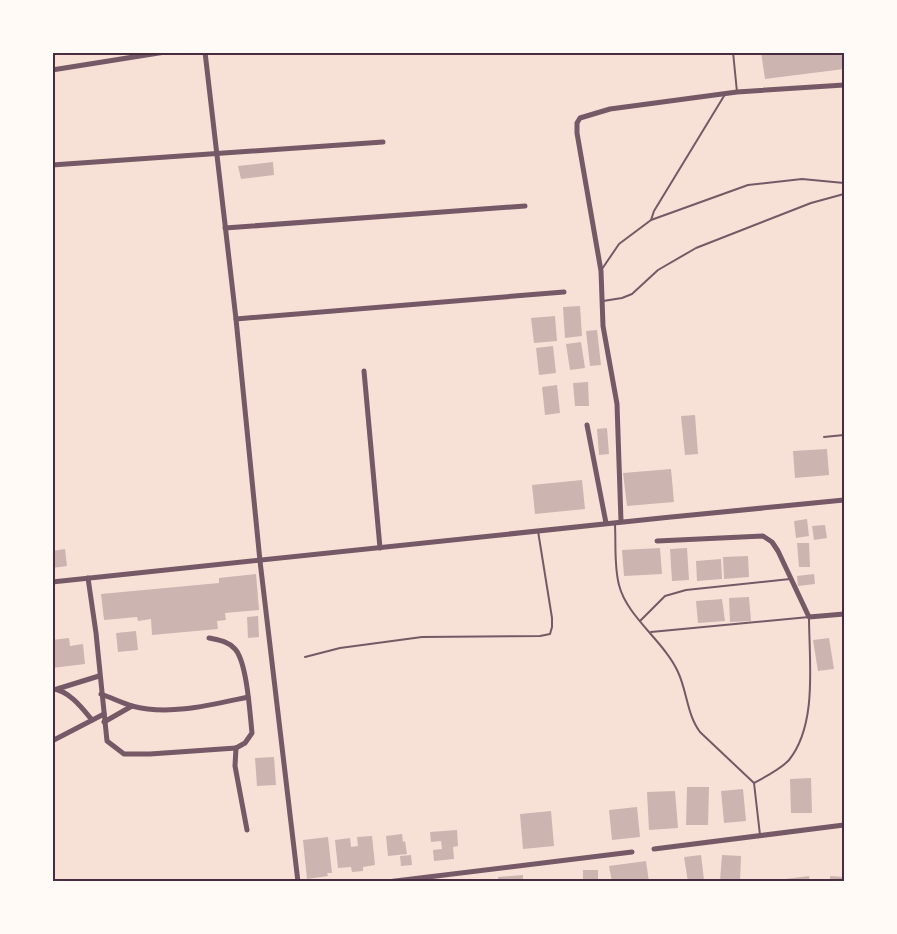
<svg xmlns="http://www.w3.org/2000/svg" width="897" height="934" font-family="'Fira Sans Condensed',sans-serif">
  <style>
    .building { fill: #ccb4b1 }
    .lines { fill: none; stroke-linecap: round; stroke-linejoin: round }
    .service { stroke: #755966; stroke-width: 2 }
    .minor { stroke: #755966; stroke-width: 5 }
    .neatline { fill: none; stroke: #4a2c40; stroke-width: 2 }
  </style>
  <rect width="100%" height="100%" fill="#f7e1d7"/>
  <!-- building -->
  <g class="building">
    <path d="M761,52H844V69L765,79Z"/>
    <path d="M273,162L274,175L241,179L238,166Z"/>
    <path d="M580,306L582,336L565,338L563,307Z"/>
    <path d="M555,316L557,341L534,343L531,318Z"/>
    <path d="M597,330L601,365L590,366L586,331Z"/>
    <path d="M581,342L585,368L570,370L566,344Z"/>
    <path d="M553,346L556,373L539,375L536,348Z"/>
    <path d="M588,382L589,406H575L573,383Z"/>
    <path d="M557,385L560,413L545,415L542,387Z"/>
    <path d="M695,415L698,454L685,455L681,416Z"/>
    <path d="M607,428L609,454L599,455L597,429Z"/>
    <path d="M827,449L829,475L795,478L793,451Z"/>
    <path d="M671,469L674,502L627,506L623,473Z"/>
    <path d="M582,480L585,509L535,514L532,485Z"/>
    <path d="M807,519L809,536L796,538L794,521Z"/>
    <path d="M825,525L827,538L814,540L812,526Z"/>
    <path d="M797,543H809L810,567H799Z"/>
    <path d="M660,548L662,574L624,576L622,550Z"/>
    <path d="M687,548L689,580L672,581L670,549Z"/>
    <path d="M65,549L67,566L52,568V551Z"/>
    <path d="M748,556L749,577L724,579L723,557Z"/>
    <path d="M721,559L722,579L697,581L696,561Z"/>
    <path d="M256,574L259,610L225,613L226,620L217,621L218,629L152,635L151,619L138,621L137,617L104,620L101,594L219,583V578Z"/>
    <path d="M814,574L815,584L798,586L797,576Z"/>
    <path d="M749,597L751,621L730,622L729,598Z"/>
    <path d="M722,599L725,621L698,623L696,601Z"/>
    <path d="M258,616L259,637L248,638L247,617Z"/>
    <path d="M136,631L138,650L118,652L116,633Z"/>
    <path d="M69,638L70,646L83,644L85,664L52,668V640Z"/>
    <path d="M829,638L834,669L818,671L813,640Z"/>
    <path d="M274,757L276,785L257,786L255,758Z"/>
    <path d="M811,778L812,813H791L790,779Z"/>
    <path d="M687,787H709L708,825H686Z"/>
    <path d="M743,789L746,821L724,823L721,791Z"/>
    <path d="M675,791L678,828L649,830L647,792Z"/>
    <path d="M637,807L640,837L612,840L609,810Z"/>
    <path d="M551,811L554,846L523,849L520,814Z"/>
    <path d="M457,830L458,846L453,847L454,859L434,861L433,850L442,849L441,841L431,842L430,832Z"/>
    <path d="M402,834L403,842L405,841L407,854L388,856L386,836Z"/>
    <path d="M372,836L375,865L363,867V871L352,872L351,867L338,868L335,840L350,838L351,847L358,846L357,837Z"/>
    <path d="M328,837L332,873H327L328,876L307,879L303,840Z"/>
    <path d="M411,855L412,865L401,866L400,856Z"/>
    <path d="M701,855L704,880L688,882L684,857Z"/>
    <path d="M722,855L741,856L740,882L720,881Z"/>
    <path d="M646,861L649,882H612L609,866Z"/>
    <rect x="583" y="870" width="15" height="12"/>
    <path d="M523,875V882H498V877Z"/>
    <path d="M809,876L810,882H785V879Z"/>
    <path d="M830,876L844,877V882H830Z"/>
  </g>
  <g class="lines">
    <!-- service -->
    <g class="service">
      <path d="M733,52L737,92"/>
      <path d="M651,220L654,211L724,96"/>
      <path d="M602,269L619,244L651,220L748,185L802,179L844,183"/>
      <path d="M603,301L622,298L632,294L658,270L696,248L811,203L844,194"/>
      <path d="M824,437L844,435"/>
      <path d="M615,525C616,544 614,566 619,585C627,617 664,641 678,672C687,691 687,715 700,732L754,783L760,835"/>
      <path d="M640,621L665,596L686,590L790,579"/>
      <path d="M651,632L809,617C809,660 818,724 789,760C781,769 765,777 754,783"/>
      <path d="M305,657L340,648L422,637L540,636L550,634L552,627V618L538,531"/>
    </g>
    <!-- minor -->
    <g class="minor">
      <path d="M205,52L236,319L260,561L298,882"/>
      <path d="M52,70L165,52"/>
      <path d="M52,165L383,142"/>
      <path d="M225,228L525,206"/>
      <path d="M236,319L564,292"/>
      <path d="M364,371L380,548"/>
      <path d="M587,425L606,523"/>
      <path d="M621,521L617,404L603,326L601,271L577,133V123L580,118L610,109L737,92L844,85"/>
      <path d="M657,541L763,536L772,542L778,551L809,617L844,614"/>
      <path d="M88,578L96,633L107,741L124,754H150L236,748"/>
      <path d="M52,582C317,555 580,525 844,500"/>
      <path d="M209,638C218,640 228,641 235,649C247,662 250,714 252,733L245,743L236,748L235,766L247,830"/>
      <path d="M52,689C69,690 83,709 92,720"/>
      <path d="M57,689L99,676"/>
      <path d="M101,694C112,698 122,703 132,706C169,716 211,705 248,697"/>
      <path d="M104,722L132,706"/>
      <path d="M52,741L104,714"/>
      <path d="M654,849L844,825"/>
      <path d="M387,882L632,852"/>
    </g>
  </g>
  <!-- border -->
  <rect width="897" height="934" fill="none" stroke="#fffaf5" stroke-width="108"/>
  <rect x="54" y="54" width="789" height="826" class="neatline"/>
</svg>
